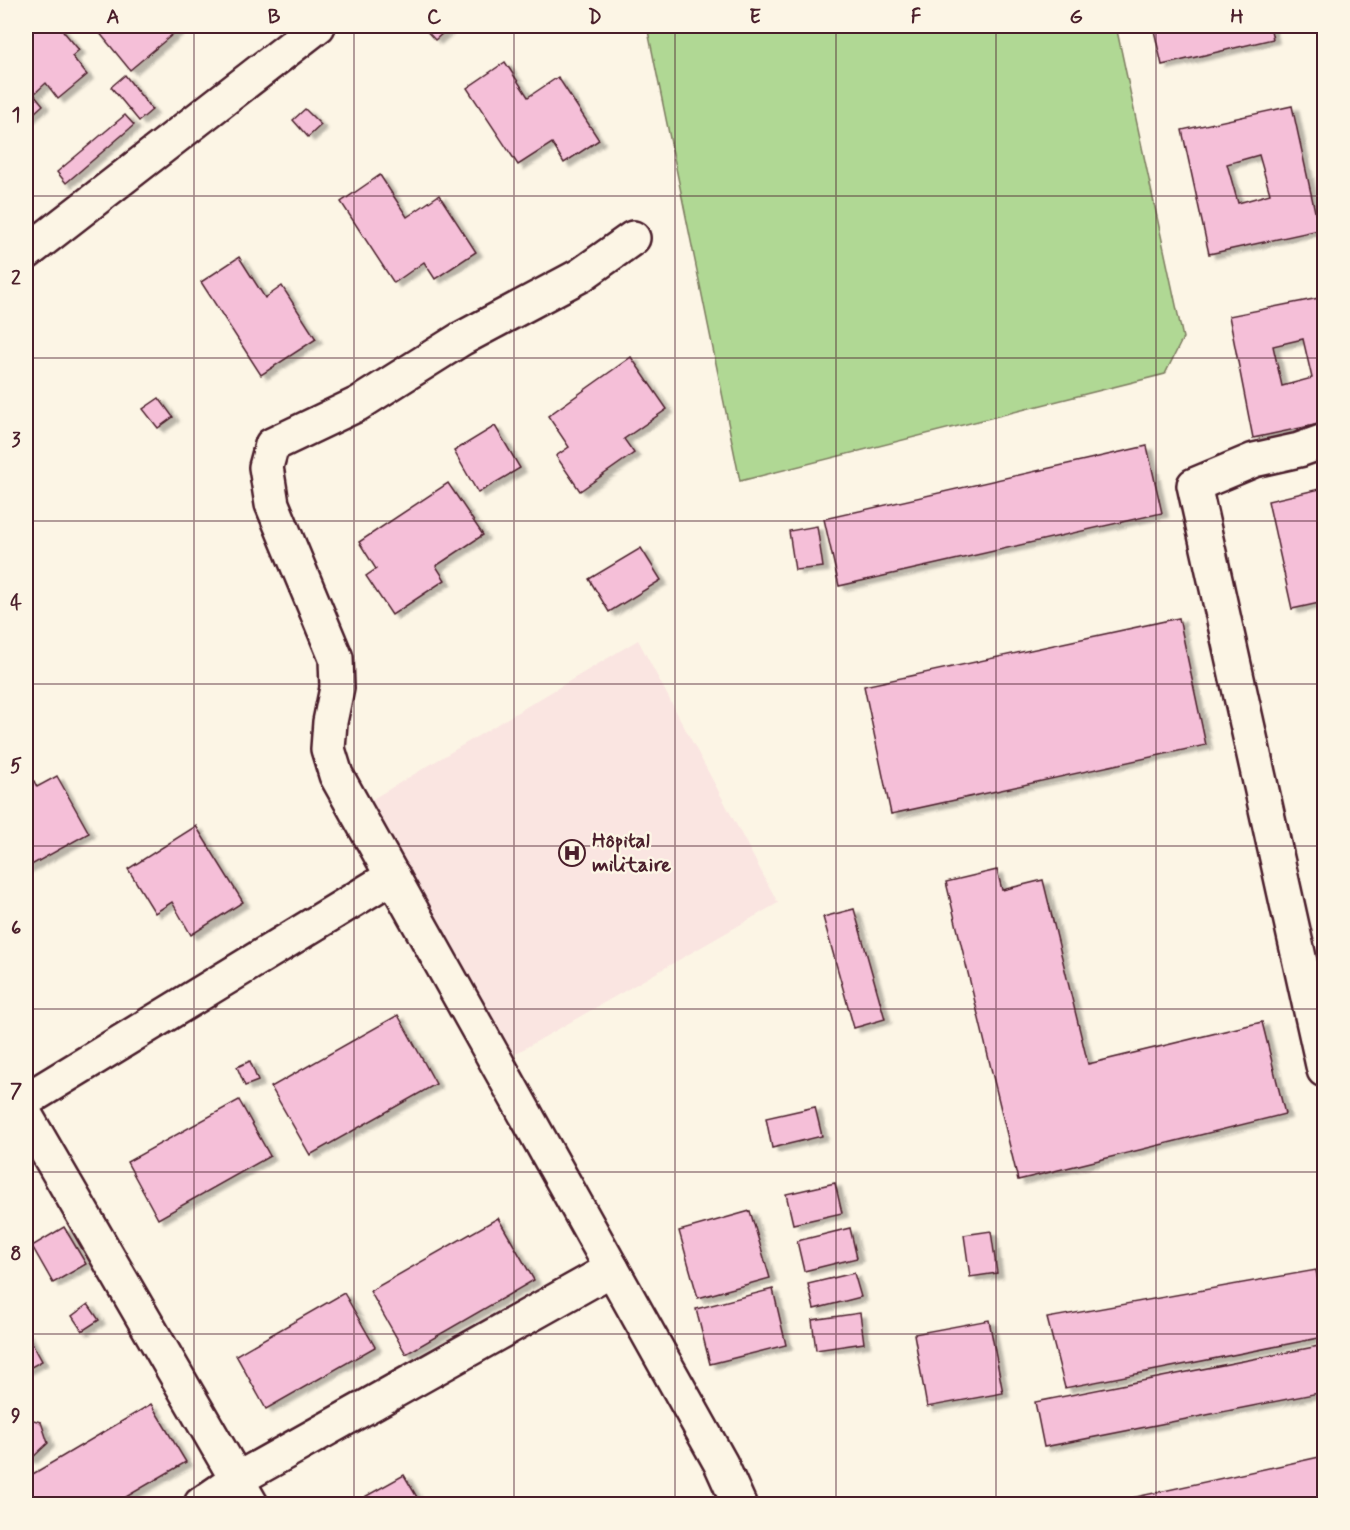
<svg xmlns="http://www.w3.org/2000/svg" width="1350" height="1530" font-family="Mynerve,sans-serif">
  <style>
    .built { fill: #fae5e1 }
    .green { fill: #b0d894; stroke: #7d7c60; stroke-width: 1.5 }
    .building { fill: #f5bfd8; stroke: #4a1f2b; stroke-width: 1.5; fill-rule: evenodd; filter: url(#shadow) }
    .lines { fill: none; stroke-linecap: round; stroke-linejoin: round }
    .minor-casing { stroke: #4a1f2b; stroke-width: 38 }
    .minor { stroke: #fcf5e5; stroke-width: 33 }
    .grid { fill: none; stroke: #4a1f2b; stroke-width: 1.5; stroke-opacity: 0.55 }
    .labels { text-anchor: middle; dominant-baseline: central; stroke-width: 5; stroke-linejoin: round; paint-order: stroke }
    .poi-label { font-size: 21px; font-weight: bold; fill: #4a1f2b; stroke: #fcf5e5; text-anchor: start }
    .neatline { fill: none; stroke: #4a1f2b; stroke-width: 2 }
    .grid-label { font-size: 20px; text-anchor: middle; font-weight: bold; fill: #4a1f2b }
  </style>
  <defs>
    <filter id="shadow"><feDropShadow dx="6" dy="4" stdDeviation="1.5" flood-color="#0004"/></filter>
  </defs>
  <rect width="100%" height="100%" fill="#fcf5e5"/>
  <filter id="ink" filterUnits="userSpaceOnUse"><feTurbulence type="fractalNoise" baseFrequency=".0167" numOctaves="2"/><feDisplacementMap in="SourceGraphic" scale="12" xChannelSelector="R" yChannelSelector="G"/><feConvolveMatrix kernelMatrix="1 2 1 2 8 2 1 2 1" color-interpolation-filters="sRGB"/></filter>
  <g filter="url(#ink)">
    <!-- built -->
    <path class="built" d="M638,640L778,903L506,1059L366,803Z"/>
    <!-- green -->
    <path class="green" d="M647,26H1116L1183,338L1165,374L740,481Z"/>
    <!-- building -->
    <g class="building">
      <path d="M33,26H59L79,50L72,56L87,75L58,99L46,83L34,94L43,105L26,120V29L27,31Z"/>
      <path d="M94,26H176L179,29L130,70Z"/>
      <path d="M422,26H451L435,40Z"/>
      <path d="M1153,26H1270L1273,39L1162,65Z"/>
      <path d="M505,62L528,97L558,77L599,140L564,163L552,143L518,165L467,88Z"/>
      <path d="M125,75L152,110L139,121L111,87Z"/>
      <path d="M1292,106L1319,230L1209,254L1182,130ZM1259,155L1270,194L1238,203L1227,164Z"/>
      <path d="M305,109L321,125L308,137L293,120Z"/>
      <path d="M125,115L134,125L66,183L57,172Z"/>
      <path d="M380,175L407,217L439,195L476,252L435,279L424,262L394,283L341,202Z"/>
      <path d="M239,257L265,298L282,286L316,339L261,375L201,282Z"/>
      <path d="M1324,297V423L1253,438L1229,316ZM1303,339L1312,378L1282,386L1273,346Z"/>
      <path d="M631,357L667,409L624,439L634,453L580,491L556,456L569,447L548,416Z"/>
      <path d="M159,398L173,417L158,428L143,409Z"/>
      <path d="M495,426L520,468L478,493L454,451Z"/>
      <path d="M1147,446L1162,513L839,586L824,519Z"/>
      <path d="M448,483L483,535L436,566L445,580L392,615L366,576L376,569L359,542Z"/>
      <path d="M1324,488V524L1318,525L1324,560V602L1292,609L1268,501Z"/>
      <path d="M817,526L823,567L795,570L789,531Z"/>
      <path d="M641,548L661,580L609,612L589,579Z"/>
      <path d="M1179,618L1206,745L891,814L864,686Z"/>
      <path d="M57,776L89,833L26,868V786L34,781L37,787Z"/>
      <path d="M196,826L243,902L191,935L172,902L155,913L128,869Z"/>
      <path d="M997,870L1002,890L1043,880L1088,1064L1262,1022L1285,1114L1018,1180L946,882Z"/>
      <path d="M854,909L885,1019L854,1028L823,917Z"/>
      <path d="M398,1015L436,1084L310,1155L271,1087Z"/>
      <path d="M250,1061L258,1081L245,1086L237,1067Z"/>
      <path d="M239,1100L270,1156L158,1219L127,1162Z"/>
      <path d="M815,1107L822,1136L772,1148L766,1118Z"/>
      <path d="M835,1183L842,1213L793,1224L786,1194Z"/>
      <path d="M750,1211L770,1278L698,1298L679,1231Z"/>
      <path d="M498,1218L534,1280L406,1354L370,1291Z"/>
      <path d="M64,1227L86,1264L53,1283L32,1246Z"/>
      <path d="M850,1228L857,1258L804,1271L797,1241Z"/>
      <path d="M991,1231L997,1273L970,1277L964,1235Z"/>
      <path d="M1316,1270L1324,1315V1337L1065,1388L1047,1318Z"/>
      <path d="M854,1273L861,1297L814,1309L808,1284Z"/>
      <path d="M773,1289L786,1345L710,1364L696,1309Z"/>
      <path d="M344,1293L375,1347L266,1409L236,1355Z"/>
      <path d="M88,1304L99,1320L82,1331L72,1316Z"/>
      <path d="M860,1313L864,1343L816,1350L812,1320Z"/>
      <path d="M989,1320L1003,1393L927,1407L914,1334Z"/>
      <path d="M26,1332L42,1361L26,1370Z"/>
      <path d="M1324,1345V1392L1044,1447L1035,1402Z"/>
      <path d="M151,1404L186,1462L114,1504H34L26,1489V1478Z"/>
      <path d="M26,1418L41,1422L48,1443L31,1459L26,1458Z"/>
      <path d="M1324,1456V1504H1123L1122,1500Z"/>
      <path d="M404,1475L421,1504H352Z"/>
    </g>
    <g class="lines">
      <defs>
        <g id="minor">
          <path d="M633,238L581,275L461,339L358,404L272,445L266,467L272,504L336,658L337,688L330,722L328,749L336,775L721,1464L739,1504"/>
          <path d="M26,253L318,26"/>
          <path d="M1324,441L1299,450L1254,460L1194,485L1324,1070"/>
          <path d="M26,1100L393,876"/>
          <path d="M26,1116L251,1504"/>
          <path d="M201,1504L236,1480L612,1269"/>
        </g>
      </defs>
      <!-- minor casing -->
      <use href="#minor" class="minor-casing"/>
      <!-- minor -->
      <use href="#minor" class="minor"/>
    </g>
  </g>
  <!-- grid -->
  <path class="grid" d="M194,26V1504M354,26V1504M514,26V1504M675,26V1504M836,26V1504M996,26V1504M1156,26V1504M26,196H1324M26,358H1324M26,521H1324M26,684H1324M26,846H1324M26,1009H1324M26,1172H1324M26,1334H1324"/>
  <!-- icons -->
  <defs>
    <symbol id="hospital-ring" viewBox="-11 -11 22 22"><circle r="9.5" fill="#fcf5e5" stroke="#4a1f2b" stroke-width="1.5"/><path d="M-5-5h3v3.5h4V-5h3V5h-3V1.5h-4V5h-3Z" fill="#4a1f2b"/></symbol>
  </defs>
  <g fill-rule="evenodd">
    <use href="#hospital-ring" x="557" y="838" width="30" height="30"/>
  </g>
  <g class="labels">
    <!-- poi labels -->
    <g class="poi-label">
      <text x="592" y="841">Hôpital<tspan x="592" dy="24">militaire</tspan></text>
    </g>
  </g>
  <!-- margin -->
  <rect width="1350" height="1530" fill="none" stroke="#fcf5e5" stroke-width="66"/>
  <rect x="33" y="33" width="1284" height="1464" class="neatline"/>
  <g class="grid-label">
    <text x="113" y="23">A</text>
    <text x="274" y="23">B</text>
    <text x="434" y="23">C</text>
    <text x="595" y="23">D</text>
    <text x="755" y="23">E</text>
    <text x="916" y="23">F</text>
    <text x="1076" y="23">G</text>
    <text x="1237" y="23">H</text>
    <text x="16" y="121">1</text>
    <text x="16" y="284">2</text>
    <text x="16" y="446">3</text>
    <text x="16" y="609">4</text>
    <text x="16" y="772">5</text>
    <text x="16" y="934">6</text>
    <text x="16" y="1097">7</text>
    <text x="16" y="1260">8</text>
    <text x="16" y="1422">9</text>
  </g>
</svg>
